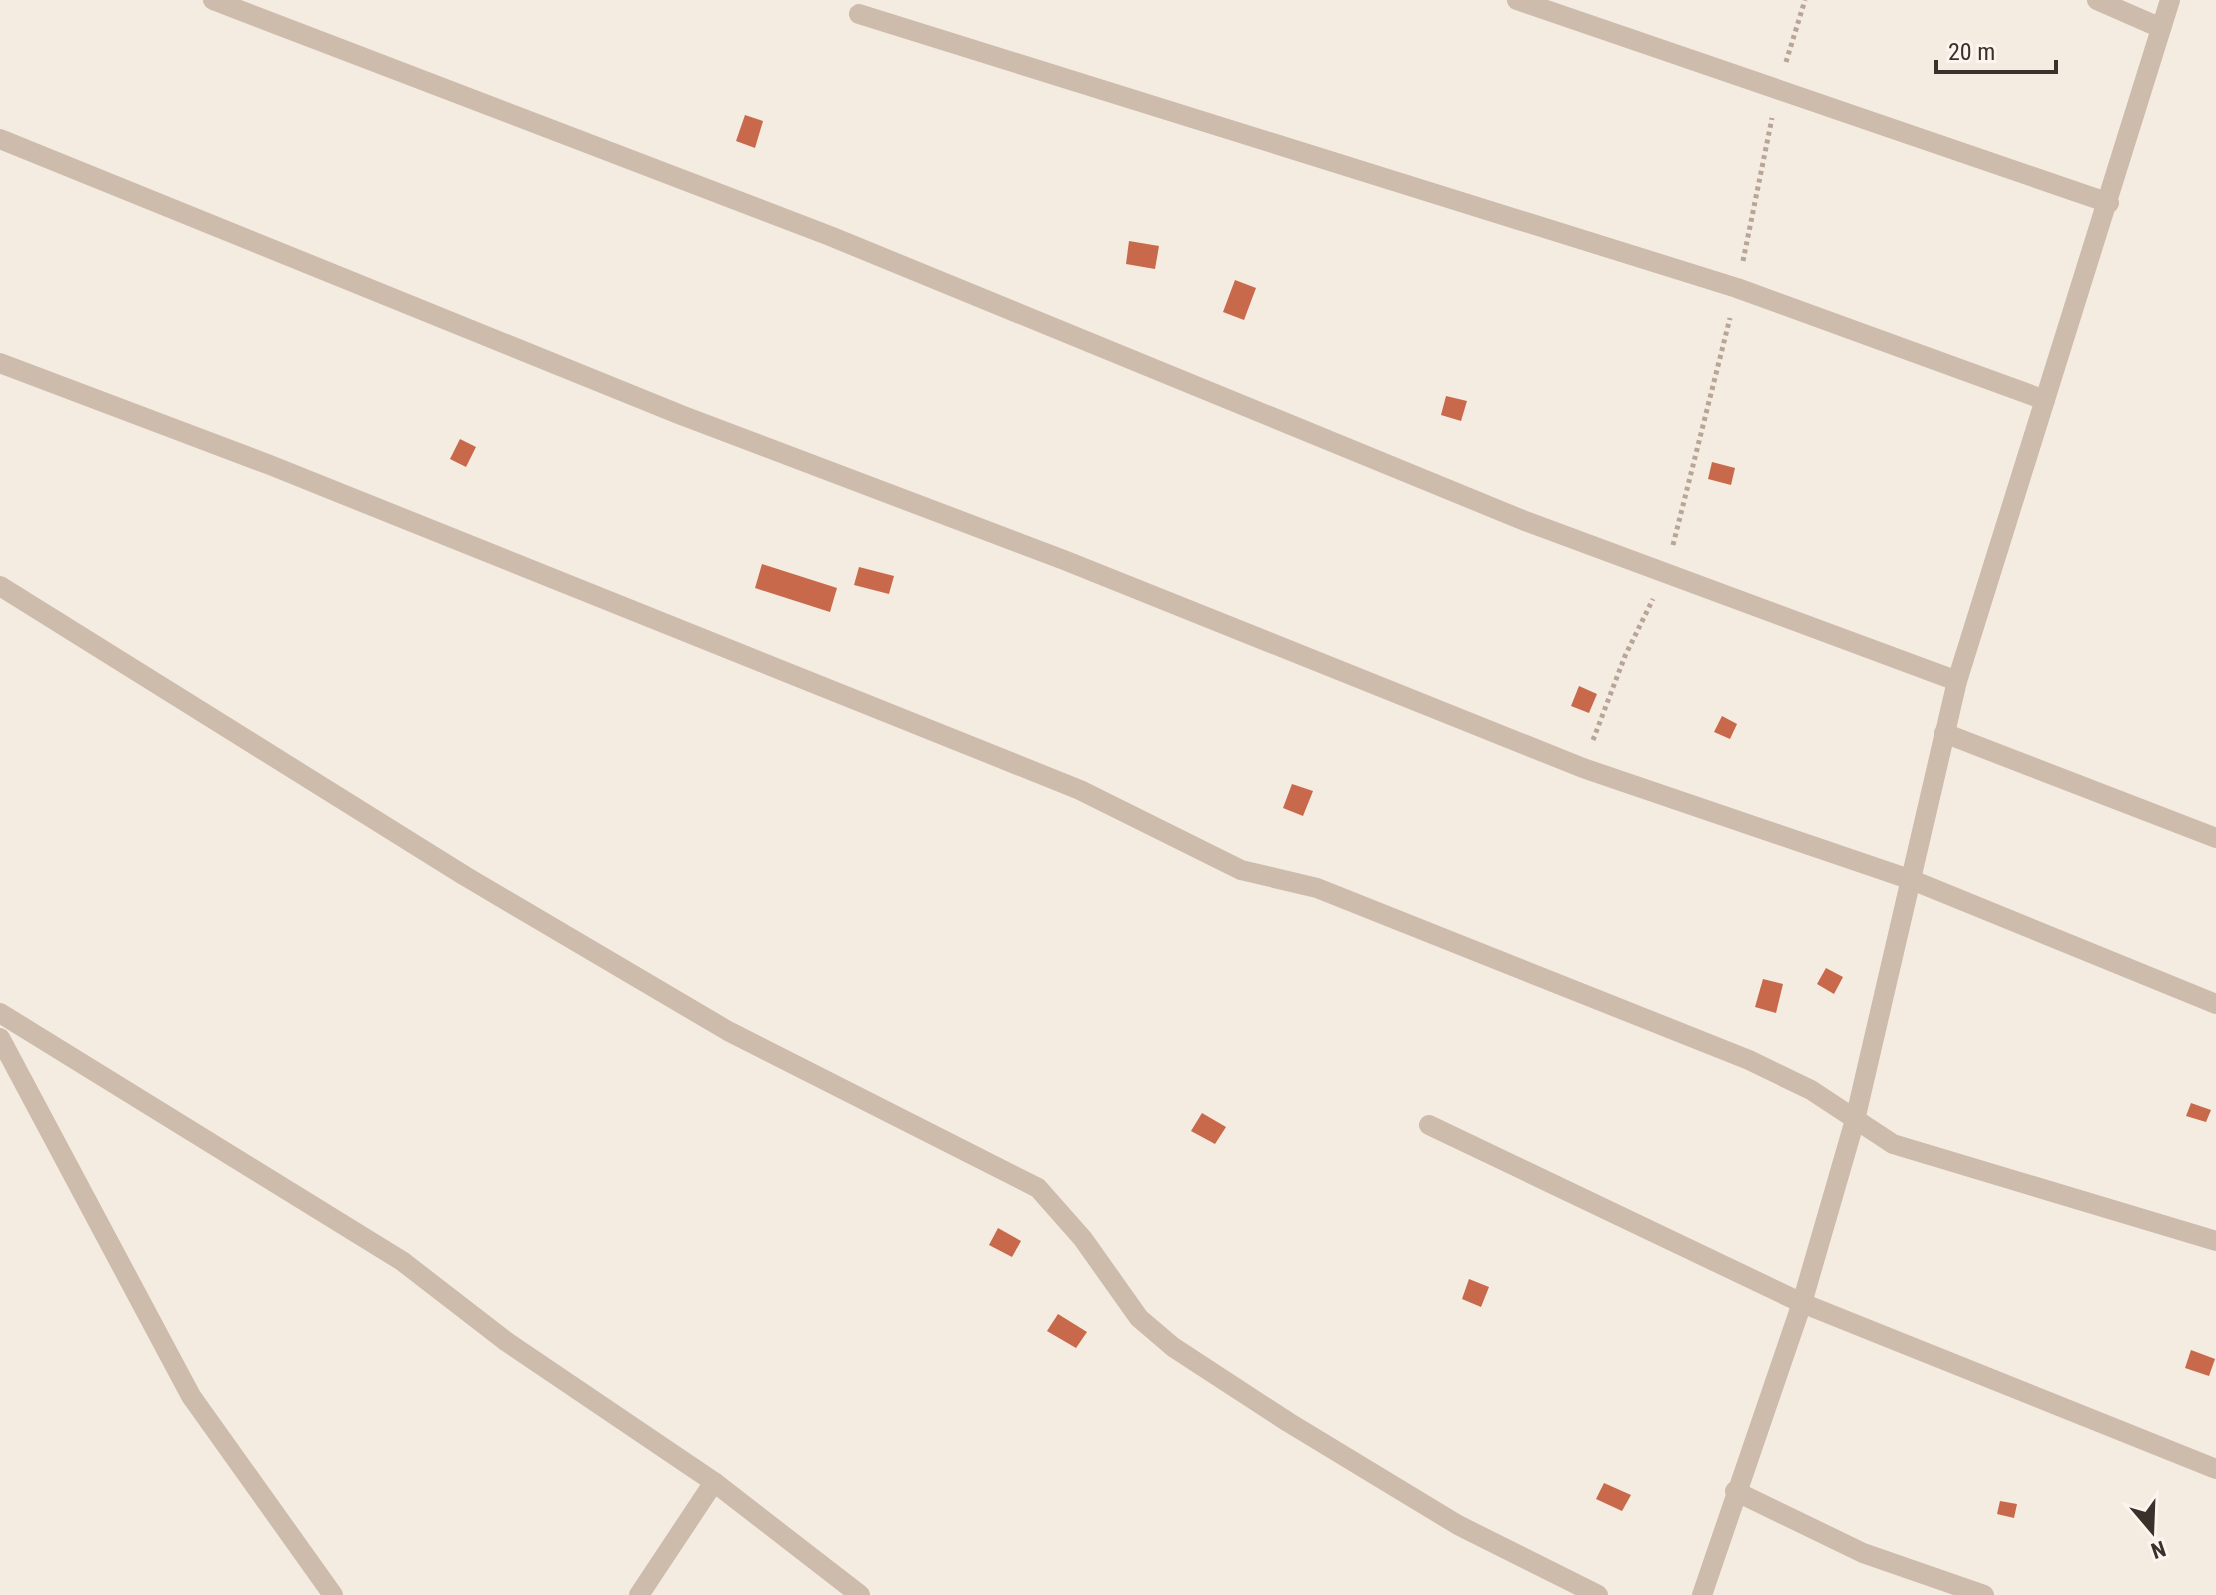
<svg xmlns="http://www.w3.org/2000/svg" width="2216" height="1595" font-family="'Roboto Condensed',sans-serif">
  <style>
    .building { fill: #c8694b }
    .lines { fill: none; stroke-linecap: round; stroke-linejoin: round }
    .path { stroke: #b9a596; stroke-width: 5; stroke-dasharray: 4 4; stroke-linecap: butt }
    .minor { stroke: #cdbbac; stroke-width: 20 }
  </style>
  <rect width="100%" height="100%" fill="#f4ebe1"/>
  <!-- building -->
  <g class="building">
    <path d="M745,115L763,121L755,148L736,141Z"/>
    <path d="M1129,241L1159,246L1155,269L1126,264Z"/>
    <path d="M1235,280L1256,288L1244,320L1223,312Z"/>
    <path d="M1446,396L1467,401L1461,421L1441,415Z"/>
    <path d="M460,439L476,447L466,467L450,459Z"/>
    <path d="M1712,462L1735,468L1731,485L1708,479Z"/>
    <path d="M762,564L837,588L830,612L755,588Z"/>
    <path d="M859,567L894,576L889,594L854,585Z"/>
    <path d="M1579,686L1597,694L1589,713L1571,706Z"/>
    <path d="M1722,716L1737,724L1730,739L1714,732Z"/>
    <path d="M1292,784L1313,791L1303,816L1283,808Z"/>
    <path d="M1826,968L1843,977L1834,994L1817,984Z"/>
    <path d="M1763,979L1783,984L1776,1013L1755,1007Z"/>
    <path d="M2191,1103L2211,1110L2206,1122L2186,1116Z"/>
    <path d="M1202,1113L1226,1127L1215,1144L1191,1131Z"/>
    <path d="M998,1228L1021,1241L1012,1257L989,1245Z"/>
    <path d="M1469,1279L1489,1287L1481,1307L1462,1299Z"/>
    <path d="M1058,1314L1087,1332L1076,1348L1047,1331Z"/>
    <path d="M2191,1350L2215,1359L2209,1376L2185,1368Z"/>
    <path d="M1604,1483L1631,1495L1622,1511L1596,1499Z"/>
    <path d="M2000,1501L2017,1504L2014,1518L1997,1514Z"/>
  </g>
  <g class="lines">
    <!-- path -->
    <g class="path">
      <path d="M1786,62L1805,0"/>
      <path d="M1743,261L1772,118"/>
      <path d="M1673,545L1730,318"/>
      <path d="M1593,740L1625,656L1653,599"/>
    </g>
    <!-- minor -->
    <g class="minor">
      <path d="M213,0L830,236L1525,521L1957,681"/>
      <path d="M1517,0L2109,203"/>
      <path d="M2097,0L2161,28"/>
      <path d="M859,14L1737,288L2045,400"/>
      <path d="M0,139L681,415L1064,560L1583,768L1912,880L2216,1004"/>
      <path d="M0,363L270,465L1080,790L1241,870L1317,888L1749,1060L1811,1090L1893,1144L2216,1241"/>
      <path d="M0,586L465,876L728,1031L1038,1188L1083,1239L1139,1318L1173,1347L1288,1422L1458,1525L1598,1595"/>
      <path d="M1944,733L2216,838"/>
      <path d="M0,1013L402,1261L507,1342L714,1482L860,1595"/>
      <path d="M0,1038L191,1396L333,1595"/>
      <path d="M1429,1125L1802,1303L2216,1469"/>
      <path d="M1735,1491L1863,1553L1984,1595"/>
      <path d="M639,1595L714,1482"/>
      <path d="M1702,1595L1802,1303L1855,1120L1957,681L2170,0"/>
    </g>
  </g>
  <!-- north arrow -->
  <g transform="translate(2152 1531) rotate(161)" stroke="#fbf5ee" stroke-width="6" paint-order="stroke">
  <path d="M0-6L14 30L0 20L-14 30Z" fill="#3b302b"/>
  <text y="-12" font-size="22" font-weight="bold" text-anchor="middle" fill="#3b302b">N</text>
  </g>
  <!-- scale -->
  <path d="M1936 60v12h120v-12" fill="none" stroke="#3b302b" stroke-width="4"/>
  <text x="1948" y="60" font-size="24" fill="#3b302b" stroke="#fbf5ee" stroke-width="6" paint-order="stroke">20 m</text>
</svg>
